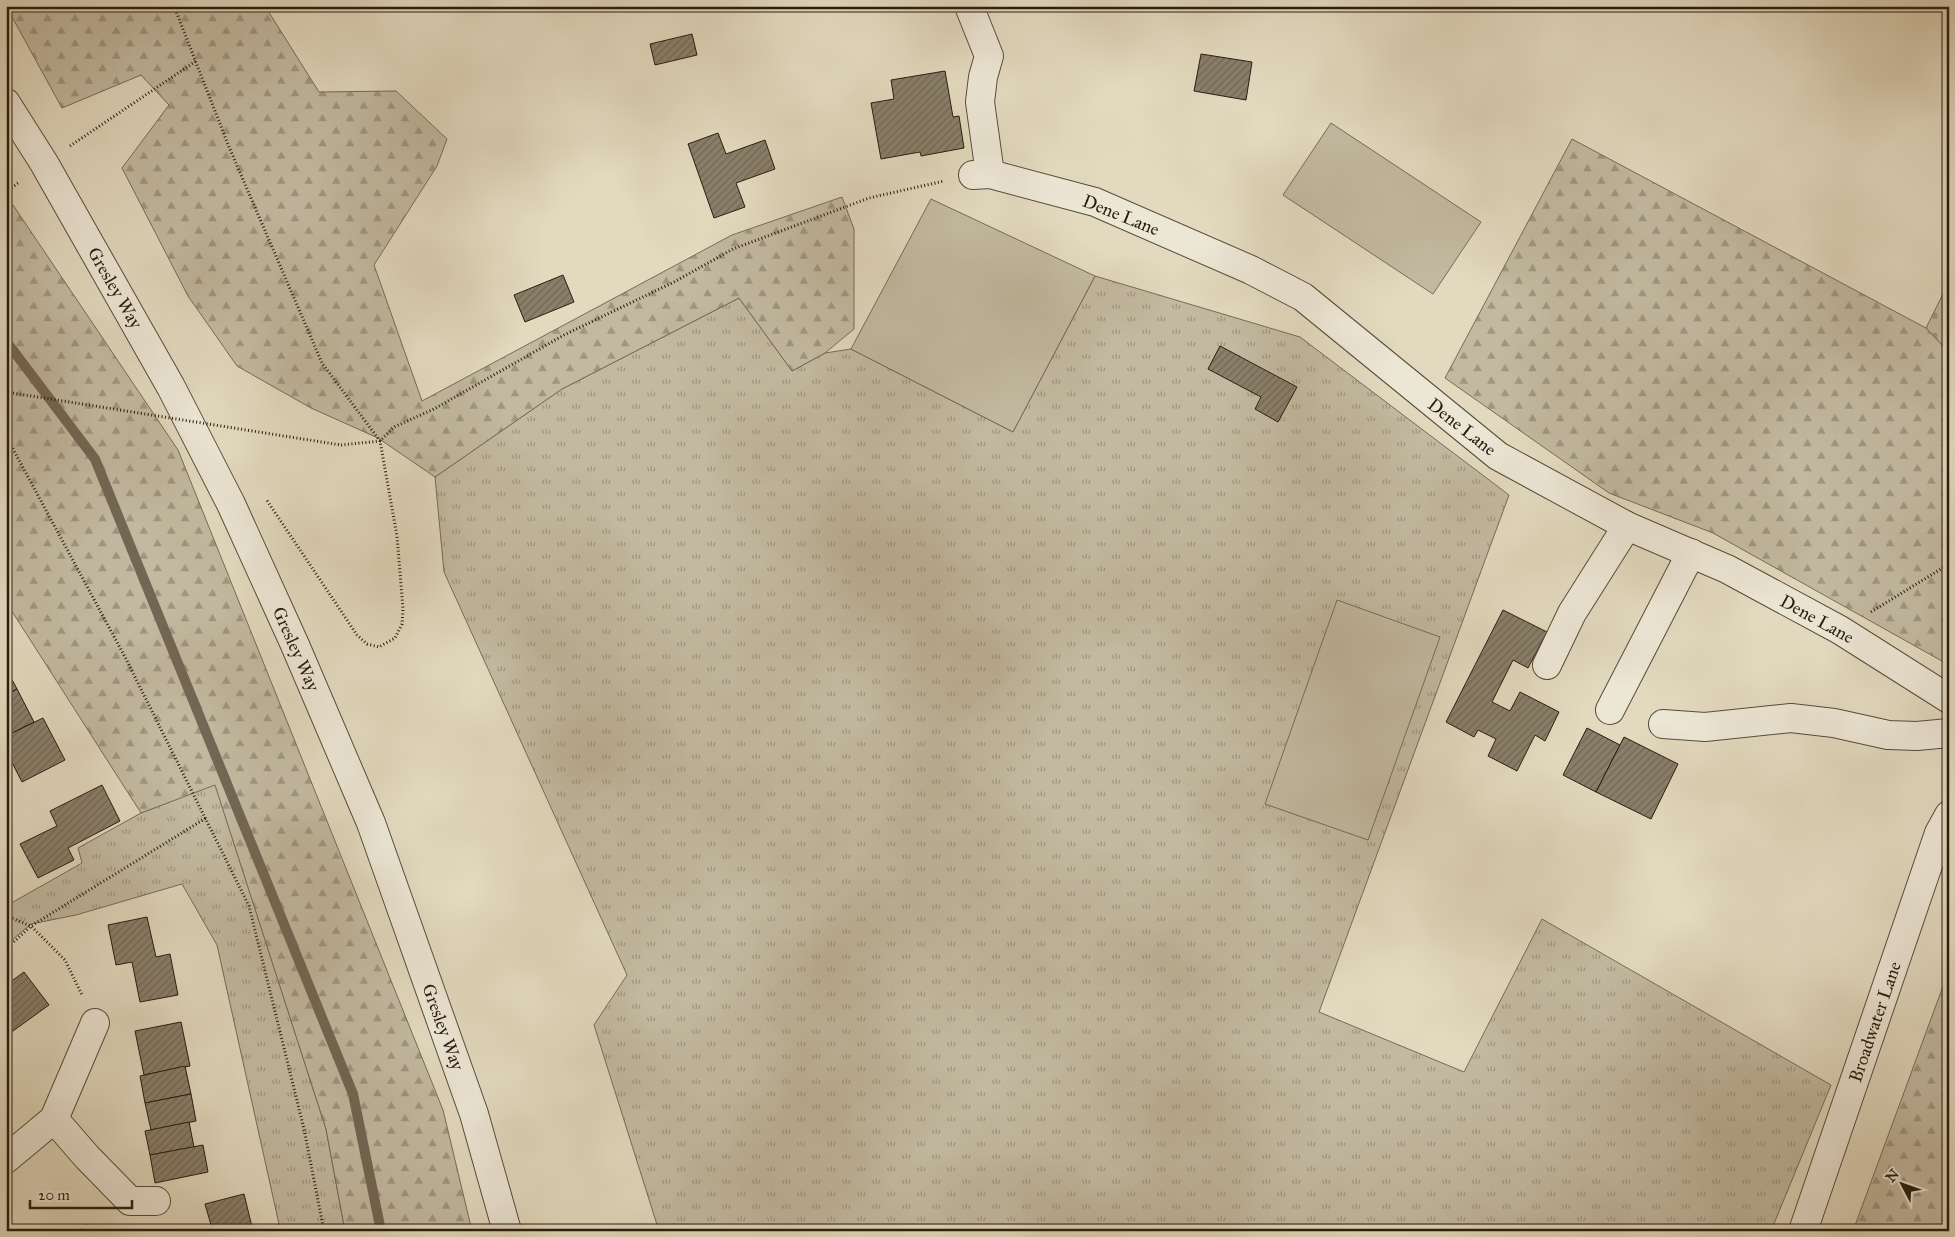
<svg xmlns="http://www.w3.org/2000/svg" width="1955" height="1237" font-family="'IM FELL Great Primer',serif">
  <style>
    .grass { fill: url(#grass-tufts); stroke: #756b58 }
    .forest { fill: url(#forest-firs); stroke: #756b58 }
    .cemetery { fill: url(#cemetery-stones); stroke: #756b58 }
    .garden { fill: #c2b9a0; stroke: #756b58 }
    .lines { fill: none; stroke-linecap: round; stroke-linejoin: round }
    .stream { stroke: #726754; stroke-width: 10 }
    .building { fill: url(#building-hatch); stroke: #281d0f }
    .minor-casing { stroke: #564c3b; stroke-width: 30 }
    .path { stroke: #281d0f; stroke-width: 3; stroke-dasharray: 1 2.5; stroke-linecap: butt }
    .minor { stroke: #ece6d5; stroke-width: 28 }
    .path-bridge { stroke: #281d0f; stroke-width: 3; stroke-dasharray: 1 2.5; stroke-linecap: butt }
    .labels { text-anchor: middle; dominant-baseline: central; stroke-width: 5; stroke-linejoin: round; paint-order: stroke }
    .street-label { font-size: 18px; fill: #281d0f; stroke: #ece6d5 }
  </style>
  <defs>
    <pattern id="grass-tufts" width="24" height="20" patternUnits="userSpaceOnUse" patternTransform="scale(1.25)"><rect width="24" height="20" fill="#c2b9a0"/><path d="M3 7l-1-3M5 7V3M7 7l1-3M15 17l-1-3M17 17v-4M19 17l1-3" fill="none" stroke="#9e9681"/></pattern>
    <pattern id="forest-firs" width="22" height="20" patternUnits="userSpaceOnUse" patternTransform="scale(1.25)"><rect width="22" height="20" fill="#c2b9a0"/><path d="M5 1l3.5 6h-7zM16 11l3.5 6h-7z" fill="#9e9681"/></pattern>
    <pattern id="cemetery-stones" width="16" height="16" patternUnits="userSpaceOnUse" patternTransform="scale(1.25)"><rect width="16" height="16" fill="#c2b9a0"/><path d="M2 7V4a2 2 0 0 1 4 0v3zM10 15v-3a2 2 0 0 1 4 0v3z" fill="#9e9681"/></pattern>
    <pattern id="building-hatch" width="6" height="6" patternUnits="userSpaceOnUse" patternTransform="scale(1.25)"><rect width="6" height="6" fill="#897f6a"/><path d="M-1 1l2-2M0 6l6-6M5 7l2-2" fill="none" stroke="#706756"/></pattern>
  </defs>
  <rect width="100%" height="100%" fill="#e2d9be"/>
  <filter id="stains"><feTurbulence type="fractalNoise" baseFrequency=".004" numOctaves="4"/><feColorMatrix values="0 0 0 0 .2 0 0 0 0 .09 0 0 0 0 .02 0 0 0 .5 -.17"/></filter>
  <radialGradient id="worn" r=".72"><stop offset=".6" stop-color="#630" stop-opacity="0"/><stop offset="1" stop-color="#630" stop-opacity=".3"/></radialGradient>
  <!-- grass -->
  <g class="grass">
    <path d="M1095,276L1300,337L1509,495L1319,1012L1464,1072L1542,919L1831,1085L1771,1231H659L594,1025L627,975L444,572L435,477L562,389L739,298L792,371L825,353L851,349L1013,432Z"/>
    <path d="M215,784L326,1129L345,1231H262L279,1224L217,945L182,884L76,915L31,924L6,945V906L82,863L78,848L141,813Z"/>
  </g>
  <!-- forest -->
  <g class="forest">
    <path d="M6,6H265L319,92L396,91L447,139L437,166L374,265L422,401L732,235L842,197L854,229V329L825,353L792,371L739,298L562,389L435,477L378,438L311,408L237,366L188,296L122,168L169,105L141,75L62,108Z"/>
    <path d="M1572,139L1926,328L1949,352V665L1713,533L1609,493L1445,378Z"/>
    <path d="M6,205H13L178,450L443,1110L472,1231H345L326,1129L215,785L141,813L6,602Z"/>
    <path d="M1949,970V1231H1853Z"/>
  </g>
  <!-- cemetery -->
  <path class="cemetery" d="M1949,282V352L1926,328Z"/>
  <!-- garden -->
  <g class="garden">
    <path d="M1331,123L1481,222L1433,294L1283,195Z"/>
    <path d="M931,199L1095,276L1013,432L851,349Z"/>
    <path d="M1337,600L1440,637L1368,840L1265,804Z"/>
  </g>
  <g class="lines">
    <!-- stream -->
    <path class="stream" d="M6,341L95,459L353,1094L381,1231"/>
  </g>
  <!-- building -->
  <g class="building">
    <path d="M692,34L697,55L655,65L650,44Z"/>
    <path d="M1201,54L1252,62L1246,100L1194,91Z"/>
    <path d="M945,71L953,117L959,116L964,148L921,156L920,152L881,159L871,103L894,99L891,80Z"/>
    <path d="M718,133L726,154L765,140L775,169L736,183L745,207L714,218L688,144Z"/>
    <path d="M563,275L574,302L525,322L514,295Z"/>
    <path d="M1220,346L1297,387L1278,422L1255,409L1261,397L1208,369Z"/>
    <path d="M1503,610L1547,632L1528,668L1513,660L1492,702L1510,711L1520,692L1559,712L1545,741L1535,735L1517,771L1488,756L1496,739L1478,730L1474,737L1446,722Z"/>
    <path d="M6,668L17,689L6,695Z"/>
    <path d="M17,689L34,722L6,736V695Z"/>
    <path d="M43,718L65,760L22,782L6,751V736Z"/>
    <path d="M1587,728L1620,745L1596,792L1563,775Z"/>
    <path d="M1624,737L1678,764L1651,819L1596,792Z"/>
    <path d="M102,785L120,821L68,848L74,860L38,878L20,844L57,826L50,811Z"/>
    <path d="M147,917L156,957L170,954L178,995L140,1002L132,962L116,965L108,925Z"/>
    <path d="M24,972L49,1005L6,1036V985Z"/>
    <path d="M181,1022L190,1066L144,1075L135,1031Z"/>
    <path d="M185,1066L191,1094L145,1103L140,1076Z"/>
    <path d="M191,1094L196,1121L151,1130L145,1103Z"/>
    <path d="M189,1122L194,1147L150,1155L145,1131Z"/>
    <path d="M203,1145L208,1172L155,1183L150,1155Z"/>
    <path d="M244,1194L253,1231H190L211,1225L205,1204Z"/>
    <path d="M88,1225L89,1231H71L70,1227Z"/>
  </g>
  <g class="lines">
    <defs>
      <g id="minor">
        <path d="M969,6L989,56L983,77L980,102L990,174"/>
        <path d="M6,103L44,163L171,387L231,504L295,645L371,823L474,1114L507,1231"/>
        <path d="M973,175L990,174L1095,202L1251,270L1303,297L1498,456L1627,526L1727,569L1840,630L1949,699"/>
        <path d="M1547,665L1572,613L1627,526"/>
        <path d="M1610,710L1691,553"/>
        <path d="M1663,724L1705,727L1791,718L1834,723L1888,735L1917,736L1949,733"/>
        <path d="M54,1119L87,1157L130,1201H156"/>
        <path d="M6,1159L54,1119L95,1023"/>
        <path d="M1803,1231L1939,833L1949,815"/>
      </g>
    </defs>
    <!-- minor casing -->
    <use href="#minor" class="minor-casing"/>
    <!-- path -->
    <g class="path">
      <path d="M174,6L229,147L322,363L380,441L397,536L403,609L402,624L395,638L379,647L367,644L357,635L266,499"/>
      <path d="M70,146L196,61"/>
      <path d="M6,192L18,183"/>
      <path d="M6,436L125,657L249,906L304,1129L324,1231"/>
      <path d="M341,445L380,441L394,427L434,409L564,335L674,282L733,249L869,198L944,181"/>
      <path d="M1871,612L1949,564"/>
      <path d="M6,916L31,926L65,960L82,995"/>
      <path d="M6,949L31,926L206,818"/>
    </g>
    <!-- minor -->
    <use href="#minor" class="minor"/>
    <!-- path-bridge -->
    <path class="path-bridge" d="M6,392L341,445"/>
  </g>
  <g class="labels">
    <!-- street labels -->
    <g class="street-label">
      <text transform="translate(1121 215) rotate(22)">Dene Lane</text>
      <text transform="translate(115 288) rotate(60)">Gresley Way</text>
      <text transform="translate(1462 427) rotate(38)">Dene Lane</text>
      <text transform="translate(1817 619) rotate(29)">Dene Lane</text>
      <text transform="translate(296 649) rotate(66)">Gresley Way</text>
      <text transform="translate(1875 1022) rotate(-71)">Broadwater Lane</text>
      <text transform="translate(443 1027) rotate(70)">Gresley Way</text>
    </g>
  </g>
  <!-- margin -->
  <rect width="1955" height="1237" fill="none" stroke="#e2d9be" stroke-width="25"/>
  <rect x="8" y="8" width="1940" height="1222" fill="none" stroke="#281d0f" stroke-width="2.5"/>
  <rect x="12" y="12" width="1930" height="1212" fill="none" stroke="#281d0f"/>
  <!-- north arrow -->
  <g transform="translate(1902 1184) rotate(311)" stroke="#ece6d5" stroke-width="4" paint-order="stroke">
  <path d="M0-4L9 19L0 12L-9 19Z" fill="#281d0f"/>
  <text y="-8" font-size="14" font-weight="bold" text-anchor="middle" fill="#281d0f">N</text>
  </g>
  <!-- scale -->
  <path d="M30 1200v8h102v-8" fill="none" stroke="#281d0f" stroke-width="2.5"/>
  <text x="38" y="1200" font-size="15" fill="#281d0f" stroke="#ece6d5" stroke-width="4" paint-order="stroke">20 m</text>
  <rect width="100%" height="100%" filter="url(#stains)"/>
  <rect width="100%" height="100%" fill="url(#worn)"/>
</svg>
